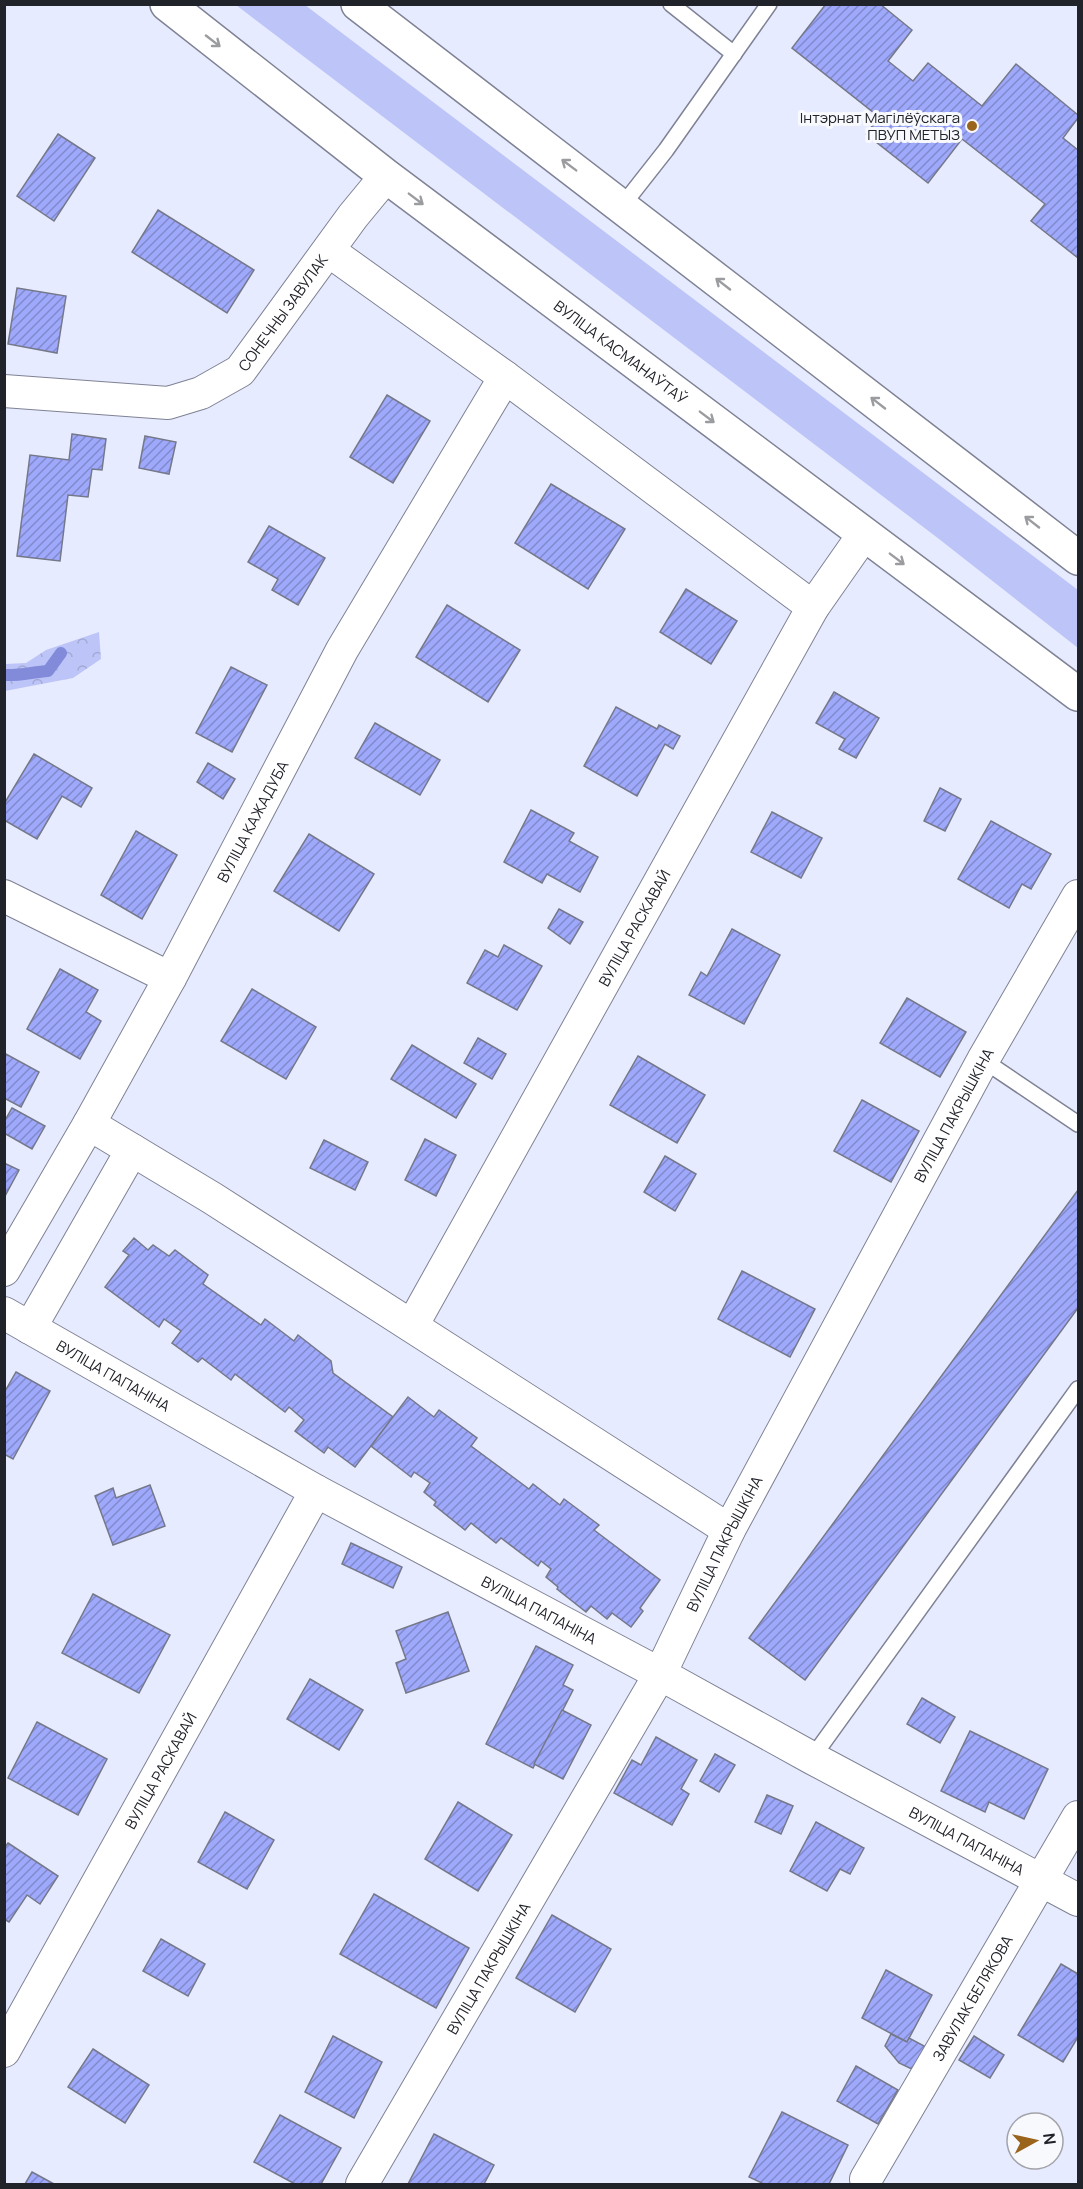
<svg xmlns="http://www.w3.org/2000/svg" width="1083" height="2189" font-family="Manrope,sans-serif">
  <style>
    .grass { fill: #bdc5f8 }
    .forest { fill: url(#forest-crowns) }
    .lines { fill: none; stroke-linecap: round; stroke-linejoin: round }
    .stream { stroke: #828ada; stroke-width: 12 }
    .building { fill: url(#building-hatch); stroke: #757889; stroke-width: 1.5 }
    .lane-casing { stroke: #7f8294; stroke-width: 18 }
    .street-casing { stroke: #7f8294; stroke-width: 34 }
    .primary-casing { stroke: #7f8294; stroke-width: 36 }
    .lane { stroke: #fff; stroke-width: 15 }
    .street { stroke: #fff; stroke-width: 32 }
    .primary { stroke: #fff; stroke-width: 33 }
    .oneway { stroke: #9b9c9f }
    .poi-dot { fill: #9a641d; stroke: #f8f9fd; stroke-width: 2 }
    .labels { text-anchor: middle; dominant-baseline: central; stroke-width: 6; stroke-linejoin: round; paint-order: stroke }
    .poi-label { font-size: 15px; fill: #21232a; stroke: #f8f9fd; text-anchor: end }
    .street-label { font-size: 15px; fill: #21232a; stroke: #f8f9fd }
  </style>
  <defs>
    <pattern id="forest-crowns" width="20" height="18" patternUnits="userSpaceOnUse" patternTransform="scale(1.5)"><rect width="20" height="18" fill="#bdc5f8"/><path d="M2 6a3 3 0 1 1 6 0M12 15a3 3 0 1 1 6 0" fill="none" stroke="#a2a9d5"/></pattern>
    <pattern id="building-hatch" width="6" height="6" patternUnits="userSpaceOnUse" patternTransform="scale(1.5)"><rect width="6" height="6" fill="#9fa9fc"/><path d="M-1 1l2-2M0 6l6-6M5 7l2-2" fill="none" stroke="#8189cc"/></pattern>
  </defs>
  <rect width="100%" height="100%" fill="#e7ebff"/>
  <!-- grass -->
  <path class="grass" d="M236,5H305L1078,590V648L939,539Z"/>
  <!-- forest -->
  <path class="forest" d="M99,632L101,659L73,678L5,691V664L26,663L46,650Z"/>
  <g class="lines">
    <!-- stream -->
    <path class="stream" d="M4,675C19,676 33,672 48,671L61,653"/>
  </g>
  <!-- building -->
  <g class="building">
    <path d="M826,4H880L912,30L888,61L913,81L928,63L982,106L1016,64L1078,115V118L1063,138L1078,150V258L1031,221L1045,204L962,139L928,183L866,134L879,117L792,48Z"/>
    <path d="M58,134L95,158L54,221L17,196Z"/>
    <path d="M158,210L254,270L227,313L132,252Z"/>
    <path d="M17,288L66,296L57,353L8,344Z"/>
    <path d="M387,395L430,421L393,483L350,457Z"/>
    <path d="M72,434L106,439L102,470L92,469L88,497L68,495L60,561L17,556L30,455L69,460Z"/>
    <path d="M145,436L176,442L169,474L139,468Z"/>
    <path d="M551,484L625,529L588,589L515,543Z"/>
    <path d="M269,526L325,558L298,605L272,590L278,579L248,562Z"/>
    <path d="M686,589L737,621L711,664L660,632Z"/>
    <path d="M447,605L520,650L488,702L416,657Z"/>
    <path d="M231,667L267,685L232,752L196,733Z"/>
    <path d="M834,692L879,718L856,758L839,749L845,739L816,723Z"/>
    <path d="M616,707L657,729L659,725L680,736L673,749L665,744L637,796L584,766Z"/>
    <path d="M375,723L440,760L420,795L355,758Z"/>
    <path d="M34,754L92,788L81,807L62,796L37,839L4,820V804Z"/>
    <path d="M208,763L235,779L223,799L197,782Z"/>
    <path d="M940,788L961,799L945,831L924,821Z"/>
    <path d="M531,810L574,833L569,841L598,857L580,892L547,874L542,883L504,862Z"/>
    <path d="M772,812L822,838L801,878L751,852Z"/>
    <path d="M991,821L1051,854L1031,889L1022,884L1009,908L958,879Z"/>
    <path d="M136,831L177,855L142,919L101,895Z"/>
    <path d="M309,834L374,874L339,931L274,891Z"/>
    <path d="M559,909L583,922L570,944L548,928Z"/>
    <path d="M732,929L780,955L744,1024L689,995L701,972L707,976Z"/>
    <path d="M504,945L542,966L517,1010L467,983L485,950L498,957Z"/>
    <path d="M60,969L98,990L86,1012L101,1021L80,1059L27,1029Z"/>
    <path d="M252,989L316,1027L286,1079L221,1041Z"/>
    <path d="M907,998L966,1032L940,1077L880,1043Z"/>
    <path d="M478,1038L506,1054L492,1079L464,1063Z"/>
    <path d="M412,1045L476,1084L456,1118L391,1079Z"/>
    <path d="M4,1053L39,1072L21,1107L4,1098Z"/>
    <path d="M638,1056L705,1095L677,1143L610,1105Z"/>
    <path d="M862,1100L919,1131L891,1182L834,1151Z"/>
    <path d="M12,1108L45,1126L32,1149L4,1133V1122Z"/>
    <path d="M425,1139L456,1155L436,1196L405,1180Z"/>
    <path d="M324,1140L368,1162L355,1190L310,1168Z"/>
    <path d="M665,1156L696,1174L675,1211L644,1192Z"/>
    <path d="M4,1163L19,1170L4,1198Z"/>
    <path d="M1078,1190V1308L805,1680L749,1638Z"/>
    <path d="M134,1238L148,1250L153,1245L169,1256L175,1250L208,1275L203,1284L261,1325L265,1319L294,1341L298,1335L331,1361L333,1373L393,1417L355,1467L328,1447L324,1453L295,1431L304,1420L289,1407L285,1412L235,1374L231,1380L202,1358L198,1362L172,1343L181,1331L164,1319L159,1327L105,1287L129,1255L123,1251Z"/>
    <path d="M742,1271L815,1309L790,1357L718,1319Z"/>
    <path d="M16,1372L50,1391L13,1459L4,1454V1393Z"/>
    <path d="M408,1397L434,1417L439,1410L477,1438L471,1446L529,1489L533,1484L560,1505L564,1499L599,1525L594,1530L660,1580L640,1608L643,1611L631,1627L612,1613L607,1619L591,1606L586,1612L557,1589L558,1587L546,1577L551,1569L541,1561L538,1566L501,1538L496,1543L471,1523L465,1530L434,1505L436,1502L424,1492L430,1483L414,1472L411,1477L371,1446Z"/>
    <path d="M150,1485L165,1526L113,1545L95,1496L113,1488L116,1498Z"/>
    <path d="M351,1543L402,1567L393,1588L342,1564Z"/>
    <path d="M93,1594L170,1635L139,1693L62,1653Z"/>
    <path d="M448,1612L469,1671L406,1693L396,1663L406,1659L396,1631Z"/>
    <path d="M536,1646L573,1665L563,1685L573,1690L533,1768L486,1744Z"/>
    <path d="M310,1679L363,1710L339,1750L287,1719Z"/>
    <path d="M922,1698L955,1717L940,1743L907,1724Z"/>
    <path d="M562,1710L591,1725L563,1779L534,1764Z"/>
    <path d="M37,1722L107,1759L78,1815L8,1778Z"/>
    <path d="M970,1731L1048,1769L1024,1819L989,1802L985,1812L941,1791Z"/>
    <path d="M656,1737L697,1760L681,1789L689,1794L672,1825L614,1793L632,1760L641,1765Z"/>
    <path d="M715,1754L735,1765L719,1792L700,1781Z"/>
    <path d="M767,1795L793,1806L781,1834L755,1822Z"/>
    <path d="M458,1802L512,1835L478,1891L425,1859Z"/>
    <path d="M225,1812L274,1840L247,1889L198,1862Z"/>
    <path d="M816,1822L864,1848L850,1874L840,1869L827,1891L790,1871Z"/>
    <path d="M8,1843L58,1876L40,1904L27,1895L9,1922L4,1919V1848Z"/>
    <path d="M374,1894L469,1948L436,2008L340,1954Z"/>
    <path d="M552,1915L611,1949L575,2012L516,1978Z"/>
    <path d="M161,1939L205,1964L188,1996L143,1971Z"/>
    <path d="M1061,1964L1078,1974V2037L1063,2062L1018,2035Z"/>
    <path d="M886,1970L932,1995L907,2042L862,2018Z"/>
    <path d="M891,2034L907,2042L909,2038L928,2048L916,2071L899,2063L885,2046Z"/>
    <path d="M333,2036L382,2062L354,2118L305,2092Z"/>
    <path d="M974,2036L1004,2055L990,2078L959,2060Z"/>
    <path d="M93,2049L149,2085L125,2123L68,2087Z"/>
    <path d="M856,2066L898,2090L878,2124L837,2101Z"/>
    <path d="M782,2112L848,2145L829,2184H764L749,2177Z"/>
    <path d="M280,2115L341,2148L321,2184H295L254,2162Z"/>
    <path d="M434,2134L494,2165L484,2184H408Z"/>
    <path d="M32,2172L54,2184H25Z"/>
  </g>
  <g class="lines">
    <defs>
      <g id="lane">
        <path d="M671,4L734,54"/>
        <path d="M622,206L666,150L769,4"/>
        <path d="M983,1060L1078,1124"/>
        <path d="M812,1758L1078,1389"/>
      </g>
      <g id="street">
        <path d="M329,251L505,377L813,607"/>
        <path id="s1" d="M4,391L168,403L201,393L240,371L353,216L386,176"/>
        <path d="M4,896L170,978"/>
        <path d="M89,1124L212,1198L729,1530"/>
        <path id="s2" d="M4,1270L89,1124L170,978L342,650L505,377"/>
        <path id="s3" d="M4,1313L316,1491L660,1674L812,1758L1078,1900"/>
        <path id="s4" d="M412,1326L813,607L864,534"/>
        <path d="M30,1328L132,1150"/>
        <path id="s5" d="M4,2051L316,1491"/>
        <path id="s6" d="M866,2179L1078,1817"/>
        <path id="s7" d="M362,2184L660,1674L729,1530L983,1060L1078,896"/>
      </g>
      <g id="primary">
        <path id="s8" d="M167,4L386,176L1078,694"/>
        <path d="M358,4L1078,558"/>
      </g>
    </defs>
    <!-- lane casing -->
    <use href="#lane" class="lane-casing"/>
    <!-- street casing -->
    <use href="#street" class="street-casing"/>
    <!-- primary casing -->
    <use href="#primary" class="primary-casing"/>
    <!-- lane -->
    <use href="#lane" class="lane"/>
    <!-- street -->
    <use href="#street" class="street"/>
    <!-- primary -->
    <use href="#primary" class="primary"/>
  </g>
  <!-- one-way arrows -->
  <defs><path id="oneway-shaft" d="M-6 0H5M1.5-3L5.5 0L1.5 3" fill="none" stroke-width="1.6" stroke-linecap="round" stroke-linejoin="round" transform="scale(1.5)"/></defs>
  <g class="oneway">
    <use href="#oneway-shaft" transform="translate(213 41) rotate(38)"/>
    <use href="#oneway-shaft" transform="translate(569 165) rotate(-143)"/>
    <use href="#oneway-shaft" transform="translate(416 199) rotate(37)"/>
    <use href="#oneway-shaft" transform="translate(723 284) rotate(-142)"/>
    <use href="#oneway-shaft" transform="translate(878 403) rotate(-142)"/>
    <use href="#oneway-shaft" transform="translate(707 417) rotate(37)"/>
    <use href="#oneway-shaft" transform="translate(1032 522) rotate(-142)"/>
    <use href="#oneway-shaft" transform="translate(897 559) rotate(37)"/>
  </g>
  <!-- markers -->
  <circle class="poi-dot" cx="972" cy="126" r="6"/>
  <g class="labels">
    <!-- poi labels -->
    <g class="poi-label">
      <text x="960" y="117">Інтэрнат Магілёўскага<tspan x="960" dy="17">ПВУП МЕТЫЗ</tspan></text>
    </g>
    <!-- street labels -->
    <g class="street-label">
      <text stroke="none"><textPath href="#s1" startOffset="316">СОНЕЧНЫ ЗАВУЛАК</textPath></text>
      <text stroke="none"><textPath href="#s8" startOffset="572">ВУЛІЦА КАСМАНАЎТАЎ</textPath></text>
      <text stroke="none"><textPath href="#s2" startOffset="513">ВУЛІЦА КАЖАДУБА</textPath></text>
      <text stroke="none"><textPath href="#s4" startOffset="456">ВУЛІЦА РАСКАВАЙ</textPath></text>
      <text stroke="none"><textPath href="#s7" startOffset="1222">ВУЛІЦА ПАКРЫШКІНА</textPath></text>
      <text stroke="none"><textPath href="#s3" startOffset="126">ВУЛІЦА ПАПАНІНА</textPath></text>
      <text stroke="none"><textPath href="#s7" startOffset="736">ВУЛІЦА ПАКРЫШКІНА</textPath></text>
      <text stroke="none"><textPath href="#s3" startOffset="612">ВУЛІЦА ПАПАНІНА</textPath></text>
      <text stroke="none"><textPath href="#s5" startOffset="321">ВУЛІЦА РАСКАВАЙ</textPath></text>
      <text stroke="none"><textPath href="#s3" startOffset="1098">ВУЛІЦА ПАПАНІНА</textPath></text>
      <text stroke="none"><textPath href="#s7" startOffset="250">ВУЛІЦА ПАКРЫШКІНА</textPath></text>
      <text stroke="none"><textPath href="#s6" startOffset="210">ЗАВУЛАК БЕЛЯКОВА</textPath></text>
    </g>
  </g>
  <!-- border -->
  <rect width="1083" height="2189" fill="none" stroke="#21232a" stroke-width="12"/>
  <!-- north arrow -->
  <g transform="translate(1035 2141) rotate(82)"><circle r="28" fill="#f8f9fd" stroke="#a2a3a9" stroke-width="1.5"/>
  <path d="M0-4.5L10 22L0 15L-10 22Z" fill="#9a641d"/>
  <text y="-9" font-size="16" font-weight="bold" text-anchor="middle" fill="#21232a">N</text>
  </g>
</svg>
